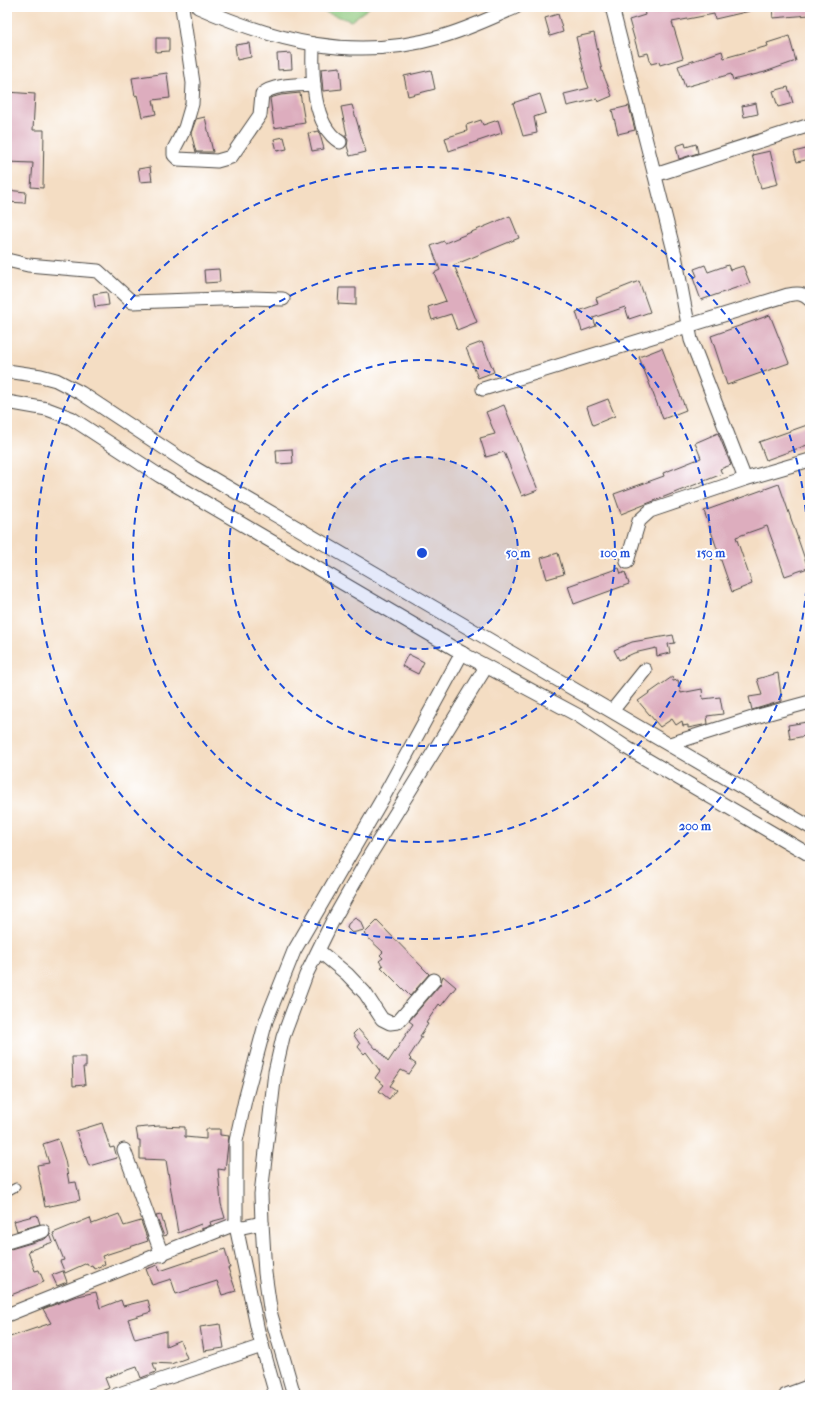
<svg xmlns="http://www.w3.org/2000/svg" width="817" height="1402" font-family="'IM FELL French Canon',serif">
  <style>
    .green { fill: #8dc77c; stroke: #5c7954 }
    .building { fill: #ddadbe }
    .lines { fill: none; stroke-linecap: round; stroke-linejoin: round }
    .lane-casing { stroke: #494642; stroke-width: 9 }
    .street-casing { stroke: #494642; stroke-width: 15 }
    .lane { stroke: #fff; stroke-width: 7 }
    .street { stroke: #fff; stroke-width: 13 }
    .ring { fill: none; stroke: #1d4ed8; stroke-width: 2; stroke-dasharray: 7 5 }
    .centre { fill: #1d4ed8; stroke: #fff; stroke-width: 2 }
    .ring-label { font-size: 12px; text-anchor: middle; font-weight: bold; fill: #1d4ed8; stroke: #fff; stroke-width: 4; stroke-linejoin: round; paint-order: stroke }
  </style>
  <rect width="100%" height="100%" fill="#fff"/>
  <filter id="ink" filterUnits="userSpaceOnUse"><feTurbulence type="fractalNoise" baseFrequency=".025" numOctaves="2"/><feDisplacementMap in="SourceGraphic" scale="8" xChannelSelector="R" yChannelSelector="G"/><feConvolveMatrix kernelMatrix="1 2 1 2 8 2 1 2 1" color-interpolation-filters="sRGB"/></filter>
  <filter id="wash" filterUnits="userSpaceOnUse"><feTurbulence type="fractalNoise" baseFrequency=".012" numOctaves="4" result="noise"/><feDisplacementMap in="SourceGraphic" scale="16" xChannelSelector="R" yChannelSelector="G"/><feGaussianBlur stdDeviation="0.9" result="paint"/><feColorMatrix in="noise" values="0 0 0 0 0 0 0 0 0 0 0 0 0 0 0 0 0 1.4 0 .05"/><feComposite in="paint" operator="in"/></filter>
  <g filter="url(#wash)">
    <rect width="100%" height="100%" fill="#f4ddc3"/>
    <!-- green -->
    <path class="green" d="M309,7H370L351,21Z"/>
    <g id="blocks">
      <!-- building -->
      <g class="building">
        <path d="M656,7H749L750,11L715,19L714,14L672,22L683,58L660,65L659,62L651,64L648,53L639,55L629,20L645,15L644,10Z"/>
        <path d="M772,7H810V15L773,18Z"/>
        <path d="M558,14L563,32L550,36L545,18Z"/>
        <path d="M594,33L602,71L612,96L598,102L597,99L567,106L564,94L589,88L586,80L576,37Z"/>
        <path d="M789,36L796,61L765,72L733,80L731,74L685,87L678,66L722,51L724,58L768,46L767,43Z"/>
        <path d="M156,38H169V51L156,52Z"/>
        <path d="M249,43L251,57L237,60L235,45Z"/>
        <path d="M291,53L292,69L278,70L277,54Z"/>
        <path d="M340,67L342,89L323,91L321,69Z"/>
        <path d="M431,70L435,89L408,96L404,76Z"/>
        <path d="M167,73L170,98L153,100L156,114L142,117L137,95L135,96L132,78Z"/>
        <path d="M788,87L793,103L778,107L773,91Z"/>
        <path d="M7,92L35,94L33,130H44L43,188L31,187L33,163L7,162Z"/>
        <path d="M300,93L305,123L274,128L270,98L281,95Z"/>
        <path d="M540,94L546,113L534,117L537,133L523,136L513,103Z"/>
        <path d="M756,103L758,114L744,117L742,106Z"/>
        <path d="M352,105L366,152L350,156L347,146L348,140L345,135H347L341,107Z"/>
        <path d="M629,106L635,130L618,134L612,110Z"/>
        <path d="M205,117L213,152H196L191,133L196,119Z"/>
        <path d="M481,120L483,125L498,120L502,133L449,151L445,138L467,131L466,125Z"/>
        <path d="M319,131L324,149L312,151L308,133Z"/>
        <path d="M284,137L287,149L277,151L274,139Z"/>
        <path d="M685,143L686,147L696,144L698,153L679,159L676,146Z"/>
        <path d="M810,148V159L797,162L794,152Z"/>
        <path d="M770,151L778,184L761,188L752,155Z"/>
        <path d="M150,167L152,181L140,182L138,169Z"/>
        <path d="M7,190L26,192L25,203L7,202Z"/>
        <path d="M510,216L519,238L454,265L477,322L457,330L451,314L432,320L428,307L446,301L434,273L440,270L431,246L444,241L445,243Z"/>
        <path d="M705,265L708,272L728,265L730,270L743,266L750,283L701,300L693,278L697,276L694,269Z"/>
        <path d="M219,269L220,282L205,283L204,270Z"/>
        <path d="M639,281L650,312L629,319L625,307L593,318L596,326L582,331L576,312L598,304L596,298Z"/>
        <path d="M339,288H356V305L338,304Z"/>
        <path d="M107,292L109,305L95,307L93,294Z"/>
        <path d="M770,315L789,363L727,385L711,336Z"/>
        <path d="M482,342L494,372L478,378L466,348Z"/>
        <path d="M662,348L686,410L663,419L639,357Z"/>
        <path d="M608,399L615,416L593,425L587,407Z"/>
        <path d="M504,405L538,490L522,496L504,452L486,457L480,438L495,434L486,412Z"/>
        <path d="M810,424V444L766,460L759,442Z"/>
        <path d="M718,433L731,465L720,469L722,474L621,514L614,494L664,476L663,473L701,458L695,443Z"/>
        <path d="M292,449L293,463L277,464L276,450Z"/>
        <path d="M779,484L808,568L785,576L767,526L736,537L752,584L732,592L704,511Z"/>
        <path d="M558,553L564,574L547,579L541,558Z"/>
        <path d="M619,568L621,574L625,572L629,584L574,604L568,586Z"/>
        <path d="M673,635L675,643L668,644L670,653L657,656L656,648L634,653L619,660L614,650L632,642Z"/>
        <path d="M408,654L424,662L418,674L402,666Z"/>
        <path d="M778,673L782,701L752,710L749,697L762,695L757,679Z"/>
        <path d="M672,677L673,681L678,680L681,693L702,689L703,699L720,697L723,714L707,716L708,724L688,728V725L683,726L682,721L676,725L672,719L660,727L638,701Z"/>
        <path d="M807,722L810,735L790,739L788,725Z"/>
        <path d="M355,918L360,921L364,930L352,933L347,928L348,924Z"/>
        <path d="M377,921L429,974L410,996L381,967L383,966L379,961L383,958L380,955L383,952L364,934Z"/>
        <path d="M443,976L456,987L441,1006L439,1004L426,1023L428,1024L420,1036L422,1037L409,1057L411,1059L410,1060L416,1064L409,1074L401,1070L390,1086L396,1090L389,1099L379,1091L384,1085L375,1078L380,1071L366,1052L364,1054L358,1047L360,1044L353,1034L358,1029L376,1049L377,1048L388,1062L413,1024L409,1021L440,985Z"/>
        <path d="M72,1057H86V1067H83L85,1085L73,1086Z"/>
        <path d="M102,1123L110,1148L114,1147L117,1158L89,1166L76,1131Z"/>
        <path d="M159,1126L185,1127V1137L206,1139V1129H220V1135L229,1136L225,1170L218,1169L221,1204L225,1218L210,1222L211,1225L202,1229L201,1224L178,1233L166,1160L140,1159V1140H138L136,1128Z"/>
        <path d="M58,1139L65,1160L69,1183L76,1182L80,1200L45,1207L37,1165L49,1163L43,1144Z"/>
        <path d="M119,1214L124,1226L141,1221L148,1241L102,1256L105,1264L94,1269L92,1265L89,1266L87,1263L65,1273L60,1261L64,1260L53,1233L90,1218L92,1224Z"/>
        <path d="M37,1215L40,1224L17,1231L14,1221Z"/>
        <path d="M161,1215L167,1235L164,1236L156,1216Z"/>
        <path d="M50,1234L53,1242L28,1251L35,1271L39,1270L44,1282L11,1295L7,1285V1250L45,1239Z"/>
        <path d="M225,1249L230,1268H228L236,1291L222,1295L217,1281L176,1294L171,1279L152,1285L146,1269L158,1265L160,1271Z"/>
        <path d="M63,1271L67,1282L57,1286L52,1275Z"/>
        <path d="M96,1292L100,1308L121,1300L123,1306L148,1300L151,1312L128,1319L135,1339L166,1331V1346L180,1340L187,1358L171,1364L153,1363L156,1372L141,1378L137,1367L105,1378L109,1388L92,1395H7V1338L51,1323L43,1309L74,1297Z"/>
        <path d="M220,1324L224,1348L204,1351L200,1327Z"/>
      </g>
    </g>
  </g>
  <g filter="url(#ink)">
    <use href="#blocks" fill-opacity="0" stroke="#494642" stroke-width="1"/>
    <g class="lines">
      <defs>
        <path id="lane" d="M7,1192L16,1187"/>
        <g id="street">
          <path d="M182,7L193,83L192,104L185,128L174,149V155L178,159L217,161L231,157L260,115L262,94C274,84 298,85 314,84"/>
          <path d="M198,7C277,42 354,62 440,37C466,30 491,18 516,7"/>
          <path d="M612,7L675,255L691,340L745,479L810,460"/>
          <path d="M313,44C312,74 312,125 340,142"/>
          <path d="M655,175L810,125"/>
          <path d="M7,260L28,265L98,271L132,302L251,298L283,299"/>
          <path d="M7,371L41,376L56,380L81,393L193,467L810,827"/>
          <path d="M483,389L788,295C798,293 803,293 810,300"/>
          <path d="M7,402L47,409L71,418L160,476L467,656L579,716L627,748L810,855"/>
          <path d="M627,562L639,521L650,511L745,479"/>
          <path d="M612,711L645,670"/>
          <path d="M670,744L762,715L810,702"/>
          <path d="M319,951L347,974L365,993L382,1019L390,1023L398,1022L434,980"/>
          <path d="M124,1150L162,1255"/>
          <path d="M7,1242L43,1231"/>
          <path d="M7,1315L230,1226L243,1227L262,1223"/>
          <path d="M116,1395L262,1346"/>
          <path d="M276,1395L258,1331L236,1226V1141L245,1100L266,1021L294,951L384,796L462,653"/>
          <path d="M294,1395L271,1315L265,1273L262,1223L261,1194L275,1072L283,1037L306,975L332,922L370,855L486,667"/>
          <path d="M786,1395L810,1386"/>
        </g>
      </defs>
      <!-- lane casing -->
      <use href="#lane" class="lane-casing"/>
      <!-- street casing -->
      <use href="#street" class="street-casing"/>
      <!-- lane -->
      <use href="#lane" class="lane"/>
      <!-- street -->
      <use href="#street" class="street"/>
    </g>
  </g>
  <!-- distance rings -->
  <circle cx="422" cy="553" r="96" fill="#1d4ed8" fill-opacity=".12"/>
  <g class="ring">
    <circle cx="422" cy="553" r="96"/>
    <circle cx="422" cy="553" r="193"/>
    <circle cx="422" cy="553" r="289"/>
    <circle cx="422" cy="553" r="386"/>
  </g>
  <circle cx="422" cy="553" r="6" class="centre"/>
  <g class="ring-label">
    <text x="518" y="557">50 m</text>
    <text x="615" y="557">100 m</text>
    <text x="711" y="557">150 m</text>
    <text x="695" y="830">200 m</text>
  </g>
  <!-- margin -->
  <rect width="817" height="1402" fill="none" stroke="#fff" stroke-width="24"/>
</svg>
